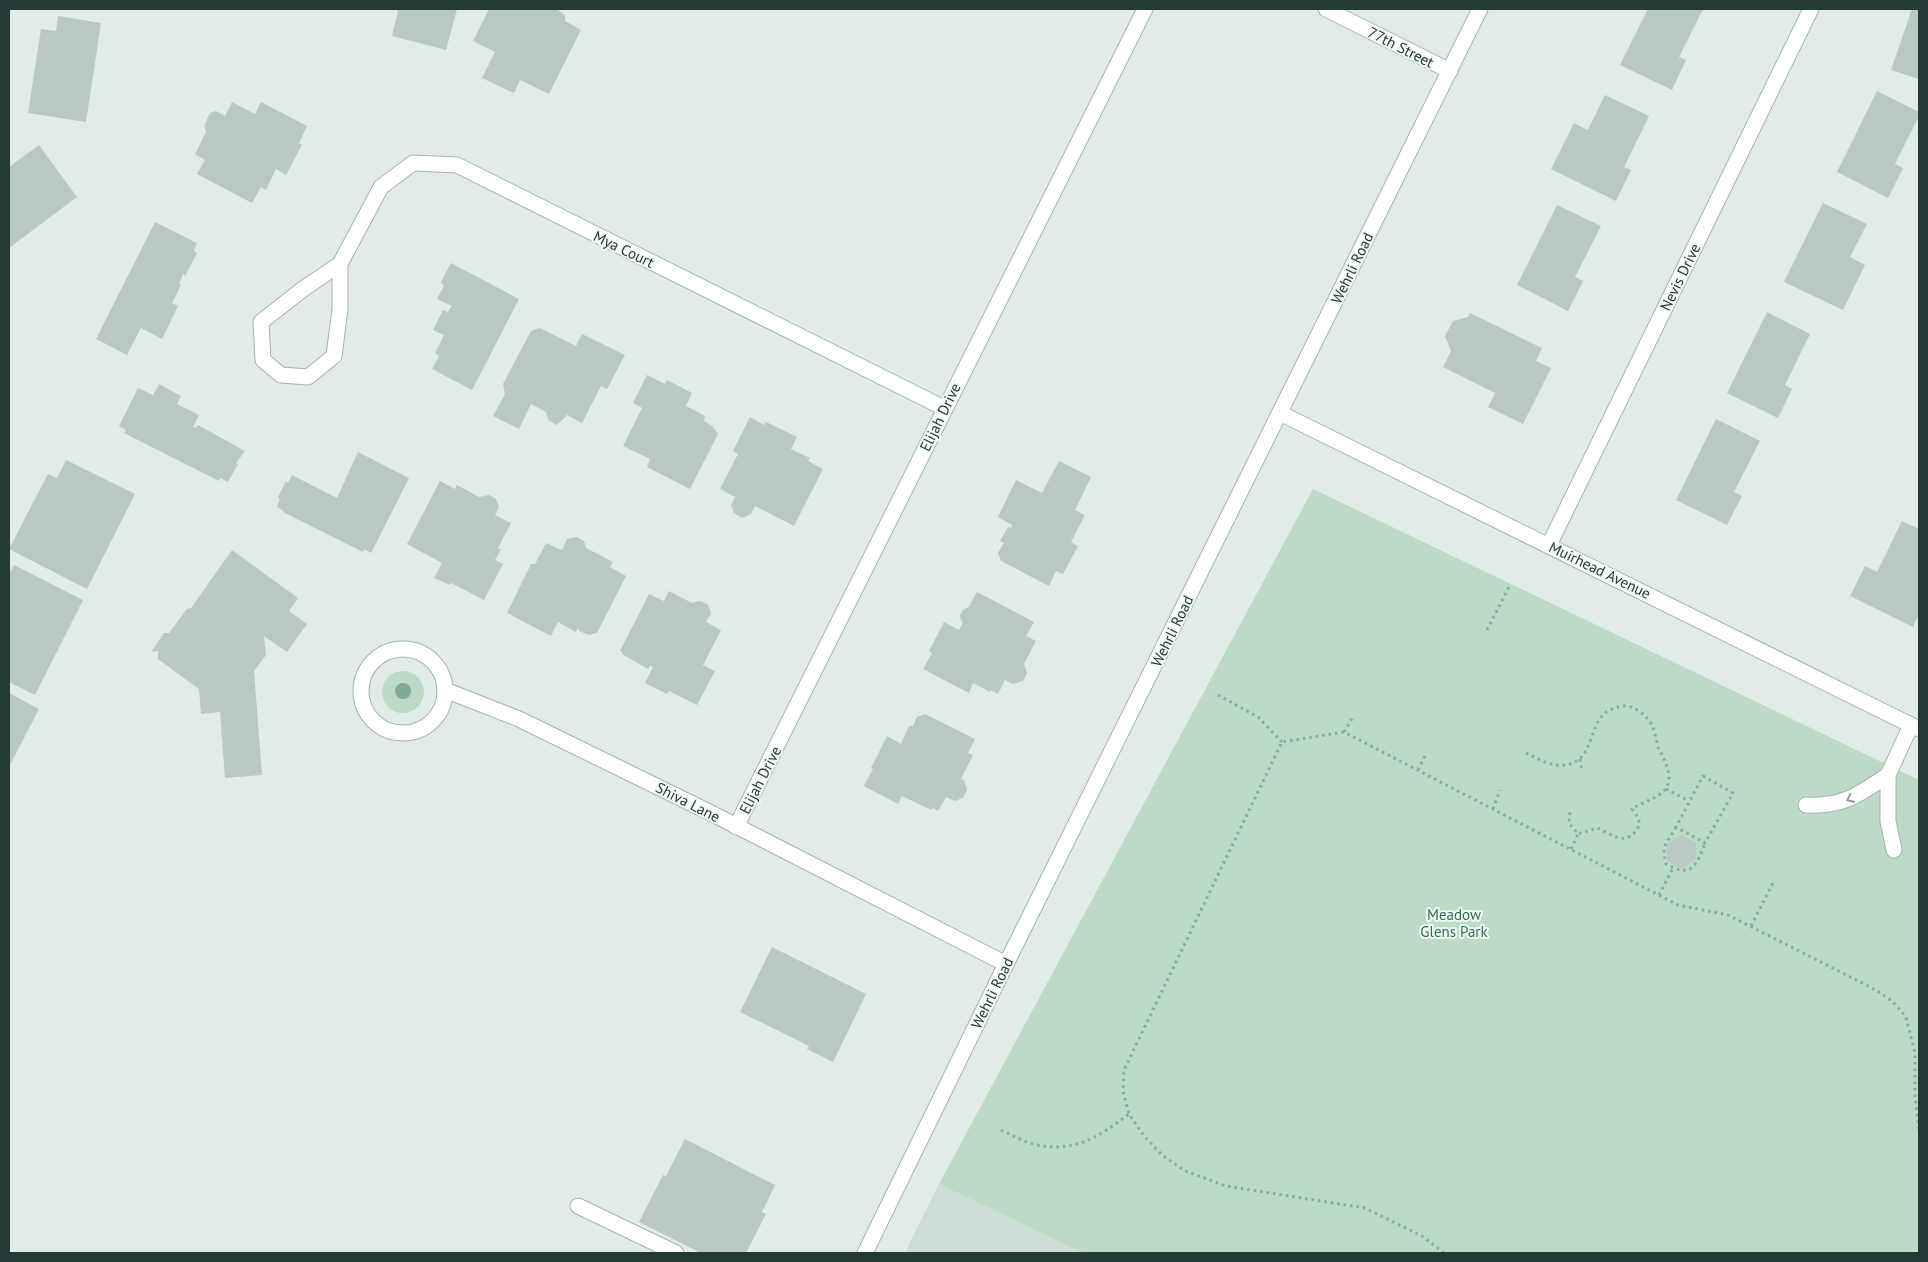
<svg xmlns="http://www.w3.org/2000/svg" width="1928" height="1262" font-family="'PT Sans',sans-serif">
  <style>
    .built { fill: #cfdbd7 }
    .green { fill: #bbdbc7 }
    .building { fill: #bac8c4 }
    .lines { fill: none; stroke-linecap: round; stroke-linejoin: round }
    .service-casing { stroke: #a4b3af; stroke-width: 17 }
    .minor-casing { stroke: #a4b3af; stroke-width: 17 }
    .tertiary-casing { stroke: #a4b3af; stroke-width: 17 }
    .path { stroke: #83ada4; stroke-width: 3; stroke-dasharray: 2.5 4; stroke-linecap: butt }
    .service { stroke: #fff; stroke-width: 15 }
    .minor { stroke: #fff; stroke-width: 15 }
    .tertiary { stroke: #fff; stroke-width: 15 }
    .tree { fill: #7fa794 }
    .oneway { stroke: #909d9b }
    .labels { text-anchor: middle; dominant-baseline: central; stroke-width: 4; stroke-linejoin: round; paint-order: stroke }
    .street-label { font-size: 15px; fill: #223b37; stroke: #f1f8f5 }
    .park-label { font-size: 15px; fill: #2f6f4f; stroke: #f1f8f5 }
  </style>
  <rect width="100%" height="100%" fill="#e1ebe8"/>
  <!-- built -->
  <path class="built" d="M939,1184L1083,1253H905Z"/>
  <!-- green -->
  <g class="green">
    <path d="M1313,489L1919,780V1253H1083L939,1184Z"/>
    <circle cx="403" cy="692" r="21"/>
  </g>
  <!-- building -->
  <g class="building">
    <path d="M393,9H457L446,50L392,36L398,11Z"/>
    <path d="M489,9H556L565,15V21L581,30L549,94L520,80L514,93L482,78L495,52L473,41Z"/>
    <path d="M1648,9H1703L1679,57L1686,60L1672,90L1620,65Z"/>
    <path d="M1912,9H1919V79L1891,70Z"/>
    <path d="M58,16L101,23L86,122L28,113L41,29L56,31Z"/>
    <path d="M1877,91L1919,112V116L1895,164L1903,168L1888,198L1837,172Z"/>
    <path d="M1605,95L1649,116L1624,167L1631,170L1616,201L1551,169L1574,123L1588,130Z"/>
    <path d="M232,102L255,114L261,102L307,126L299,143L302,145L286,175L276,169L266,190L261,187L252,203L197,174L205,160L195,154L206,132L204,126L210,113L216,111L225,116Z"/>
    <path d="M39,145L77,197L9,248V167Z"/>
    <path d="M1823,203L1867,224L1850,257L1865,265L1843,310L1784,282Z"/>
    <path d="M1557,205L1601,226L1575,277L1583,281L1568,311L1517,285Z"/>
    <path d="M155,222L197,243L194,251L197,253L185,276L183,274L179,284L181,285L172,303L178,306L162,339L141,328L127,355L96,339Z"/>
    <path d="M451,263L519,299L472,390L432,369L439,356L435,353L444,335L433,330L443,310L448,312L452,306L437,299L444,286L441,282Z"/>
    <path d="M1767,312L1810,334L1785,385L1792,389L1778,418L1727,393Z"/>
    <path d="M1470,313L1542,348L1536,361L1551,368L1523,424L1488,407L1495,393L1443,367L1451,351L1445,336L1453,321L1468,317Z"/>
    <path d="M540,328L576,346L582,334L625,355L607,389L601,386L582,423L567,415L557,425L548,420L546,412L531,404L519,429L493,416L505,394L503,384L531,331Z"/>
    <path d="M647,375L665,384L667,380L692,393L686,406L705,416L704,421L712,426L718,434L690,489L647,467L650,459L623,446L642,408L633,403Z"/>
    <path d="M159,384L181,396L177,404L199,415L193,427L196,428L198,425L245,451L236,463L238,464L228,482L220,478L219,481L124,433L126,430L119,426L138,388L153,395Z"/>
    <path d="M750,417L764,425L766,422L797,437L791,449L810,458L808,461L823,469L794,526L755,506L751,514L742,518L734,513L731,505L735,497L720,489L738,454L733,451Z"/>
    <path d="M1716,419L1760,441L1734,492L1742,496L1727,525L1676,500Z"/>
    <path d="M358,452L409,478L371,553L364,549L363,552L285,513L277,506L280,499L278,497L286,481L288,483L292,475L337,498Z"/>
    <path d="M66,460L135,494L87,589L9,549L48,474L57,478Z"/>
    <path d="M1059,461L1091,477L1075,510L1085,515L1071,542L1078,546L1063,574L1056,571L1049,586L1001,561L998,553L1004,543L1000,541L1008,527L1011,528L1012,525L998,517L1016,480L1042,493Z"/>
    <path d="M440,481L455,489L457,485L479,497L489,495L496,499L499,507L495,515L511,523L498,548L501,550L495,560L503,564L484,600L451,583L450,585L434,578L442,563L407,544Z"/>
    <path d="M1902,521L1919,529V614L1913,627L1850,596L1865,566L1877,572Z"/>
    <path d="M576,537L584,541L586,548L613,562L610,567L626,576L597,633L589,635L579,631L578,628L576,632L558,622L551,636L507,613L531,564H535L546,543L562,550L567,539Z"/>
    <path d="M232,550L298,598L289,611L307,624L287,652L264,636L266,655L254,671L262,775L225,778L220,712L201,714L199,689L158,659V651L151,652L164,633H169L187,609L191,608Z"/>
    <path d="M14,565L83,600L35,695L9,682V575Z"/>
    <path d="M669,591L692,603L700,601L708,605L711,613L706,622L721,630L703,665L715,671L697,705L669,691L667,694L645,683L653,667L650,665L648,669L622,654V652L620,651L649,594L664,601Z"/>
    <path d="M977,592L1034,622L1026,636L1036,641L1024,664L1027,673L1023,681L1013,684L1005,680L998,694L991,690L990,692L973,683L969,693L923,669L932,653L929,651L944,622L959,630L963,622L961,621L960,615L963,610L969,607Z"/>
    <path d="M9,693L39,709L9,767Z"/>
    <path d="M925,714L975,739L968,753L973,755L961,779L964,780L967,790L963,798L955,801L946,797L938,811L933,808L931,810L902,796L898,804L864,786L873,769L871,768L887,736L901,744L909,726H913L917,717Z"/>
    <path d="M1682,835L1696,843V859L1682,869L1667,861V844Z"/>
    <path d="M772,947L866,994L833,1062L807,1049L809,1046L740,1012Z"/>
    <path d="M685,1139L775,1185L762,1212L766,1214L746,1253H701L639,1222L663,1175L666,1176Z"/>
  </g>
  <g class="lines">
    <defs>
      <g id="service">
        <path d="M1806,805C1843,807 1858,795 1888,775"/>
        <path d="M1894,850L1888,821V775L1911,725"/>
        <path d="M578,1206L676,1253"/>
      </g>
      <g id="minor">
        <path d="M1326,9L1450,71"/>
        <path d="M340,264V309L334,356L308,377L281,375L263,360L261,322L303,289L340,264L381,187L413,163L457,165L944,408"/>
        <path d="M1280,413L1919,729"/>
        <path d="M1549,545L1811,9"/>
        <circle cx="403" cy="691" r="42"/>
        <path d="M445,690L519,719L709,812L1006,964"/>
        <path d="M736,827L1145,9"/>
      </g>
      <path id="tertiary" d="M865,1253L1006,964L1480,9"/>
    </defs>
    <!-- service casing -->
    <use href="#service" class="service-casing"/>
    <!-- minor casing -->
    <use href="#minor" class="minor-casing"/>
    <!-- tertiary casing -->
    <use href="#tertiary" class="tertiary-casing"/>
    <!-- path -->
    <g class="path">
      <path d="M1487,630L1509,587"/>
      <path d="M1218,695L1258,717L1282,742"/>
      <path d="M1344,732L1353,717"/>
      <path d="M1526,753C1541,760 1556,770 1573,763C1599,751 1585,710 1624,706C1634,705 1647,716 1652,725C1655,731 1656,740 1658,747C1663,758 1669,766 1669,779C1668,797 1645,800 1632,809C1635,813 1639,817 1639,823C1639,832 1628,840 1619,838C1612,836 1604,831 1597,828L1578,834L1569,823L1570,812"/>
      <path d="M1580,759L1582,771"/>
      <path d="M1418,770L1426,754"/>
      <path d="M1703,776L1733,793L1705,843L1676,827Z"/>
      <path d="M1666,789L1689,801"/>
      <path d="M1493,809L1500,790"/>
      <path d="M1676,827C1667,844 1661,843 1666,864C1691,879 1697,865 1705,843"/>
      <path d="M1571,849L1578,834"/>
      <path d="M1659,895L1673,868"/>
      <path d="M1751,926L1774,881"/>
      <path d="M1001,1130C1012,1135 1022,1141 1033,1144C1073,1154 1099,1137 1129,1114"/>
      <path d="M1444,1253L1422,1236L1365,1208L1226,1186L1185,1171L1162,1155L1144,1136L1129,1114L1123,1091L1124,1070L1282,742L1344,732L1678,905L1728,915L1876,990L1892,1001L1906,1017L1915,1053V1096L1919,1130"/>
    </g>
    <!-- service -->
    <use href="#service" class="service"/>
    <!-- minor -->
    <use href="#minor" class="minor"/>
    <!-- tertiary -->
    <use href="#tertiary" class="tertiary"/>
  </g>
  <!-- trees -->
  <circle class="tree" cx="403" cy="691" r="8"/>
  <!-- one-way arrows -->
  <defs><path id="oneway-chevron" d="M-2-3.5L2.5 0L-2 3.5" fill="none" stroke-width="1.6" stroke-linecap="round" stroke-linejoin="round" transform="scale(1.25)"/></defs>
  <use class="oneway" href="#oneway-chevron" transform="translate(1850 799) rotate(154)"/>
  <g class="labels">
    <!-- street labels -->
    <g class="street-label">
      <text transform="translate(1401 47) rotate(27)">77th Street</text>
      <text transform="translate(624 249) rotate(26)">Mya Court</text>
      <text transform="translate(1352 268) rotate(-64)">Wehrli Road</text>
      <text transform="translate(1680 277) rotate(-64)">Nevis Drive</text>
      <text transform="translate(940 417) rotate(-64)">Elijah Drive</text>
      <text transform="translate(1600 570) rotate(26)">Muirhead Avenue</text>
      <text transform="translate(1172 631) rotate(-64)">Wehrli Road</text>
      <text transform="translate(760 780) rotate(-63)">Elijah Drive</text>
      <text transform="translate(688 802) rotate(27)">Shiva Lane</text>
      <text transform="translate(992 993) rotate(-64)">Wehrli Road</text>
    </g>
    <!-- park labels -->
    <g class="park-label">
      <text x="1454" y="914">Meadow<tspan x="1454" dy="17">Glens Park</tspan></text>
    </g>
  </g>
  <!-- border -->
  <rect width="1928" height="1262" fill="none" stroke="#223b37" stroke-width="20"/>
</svg>
